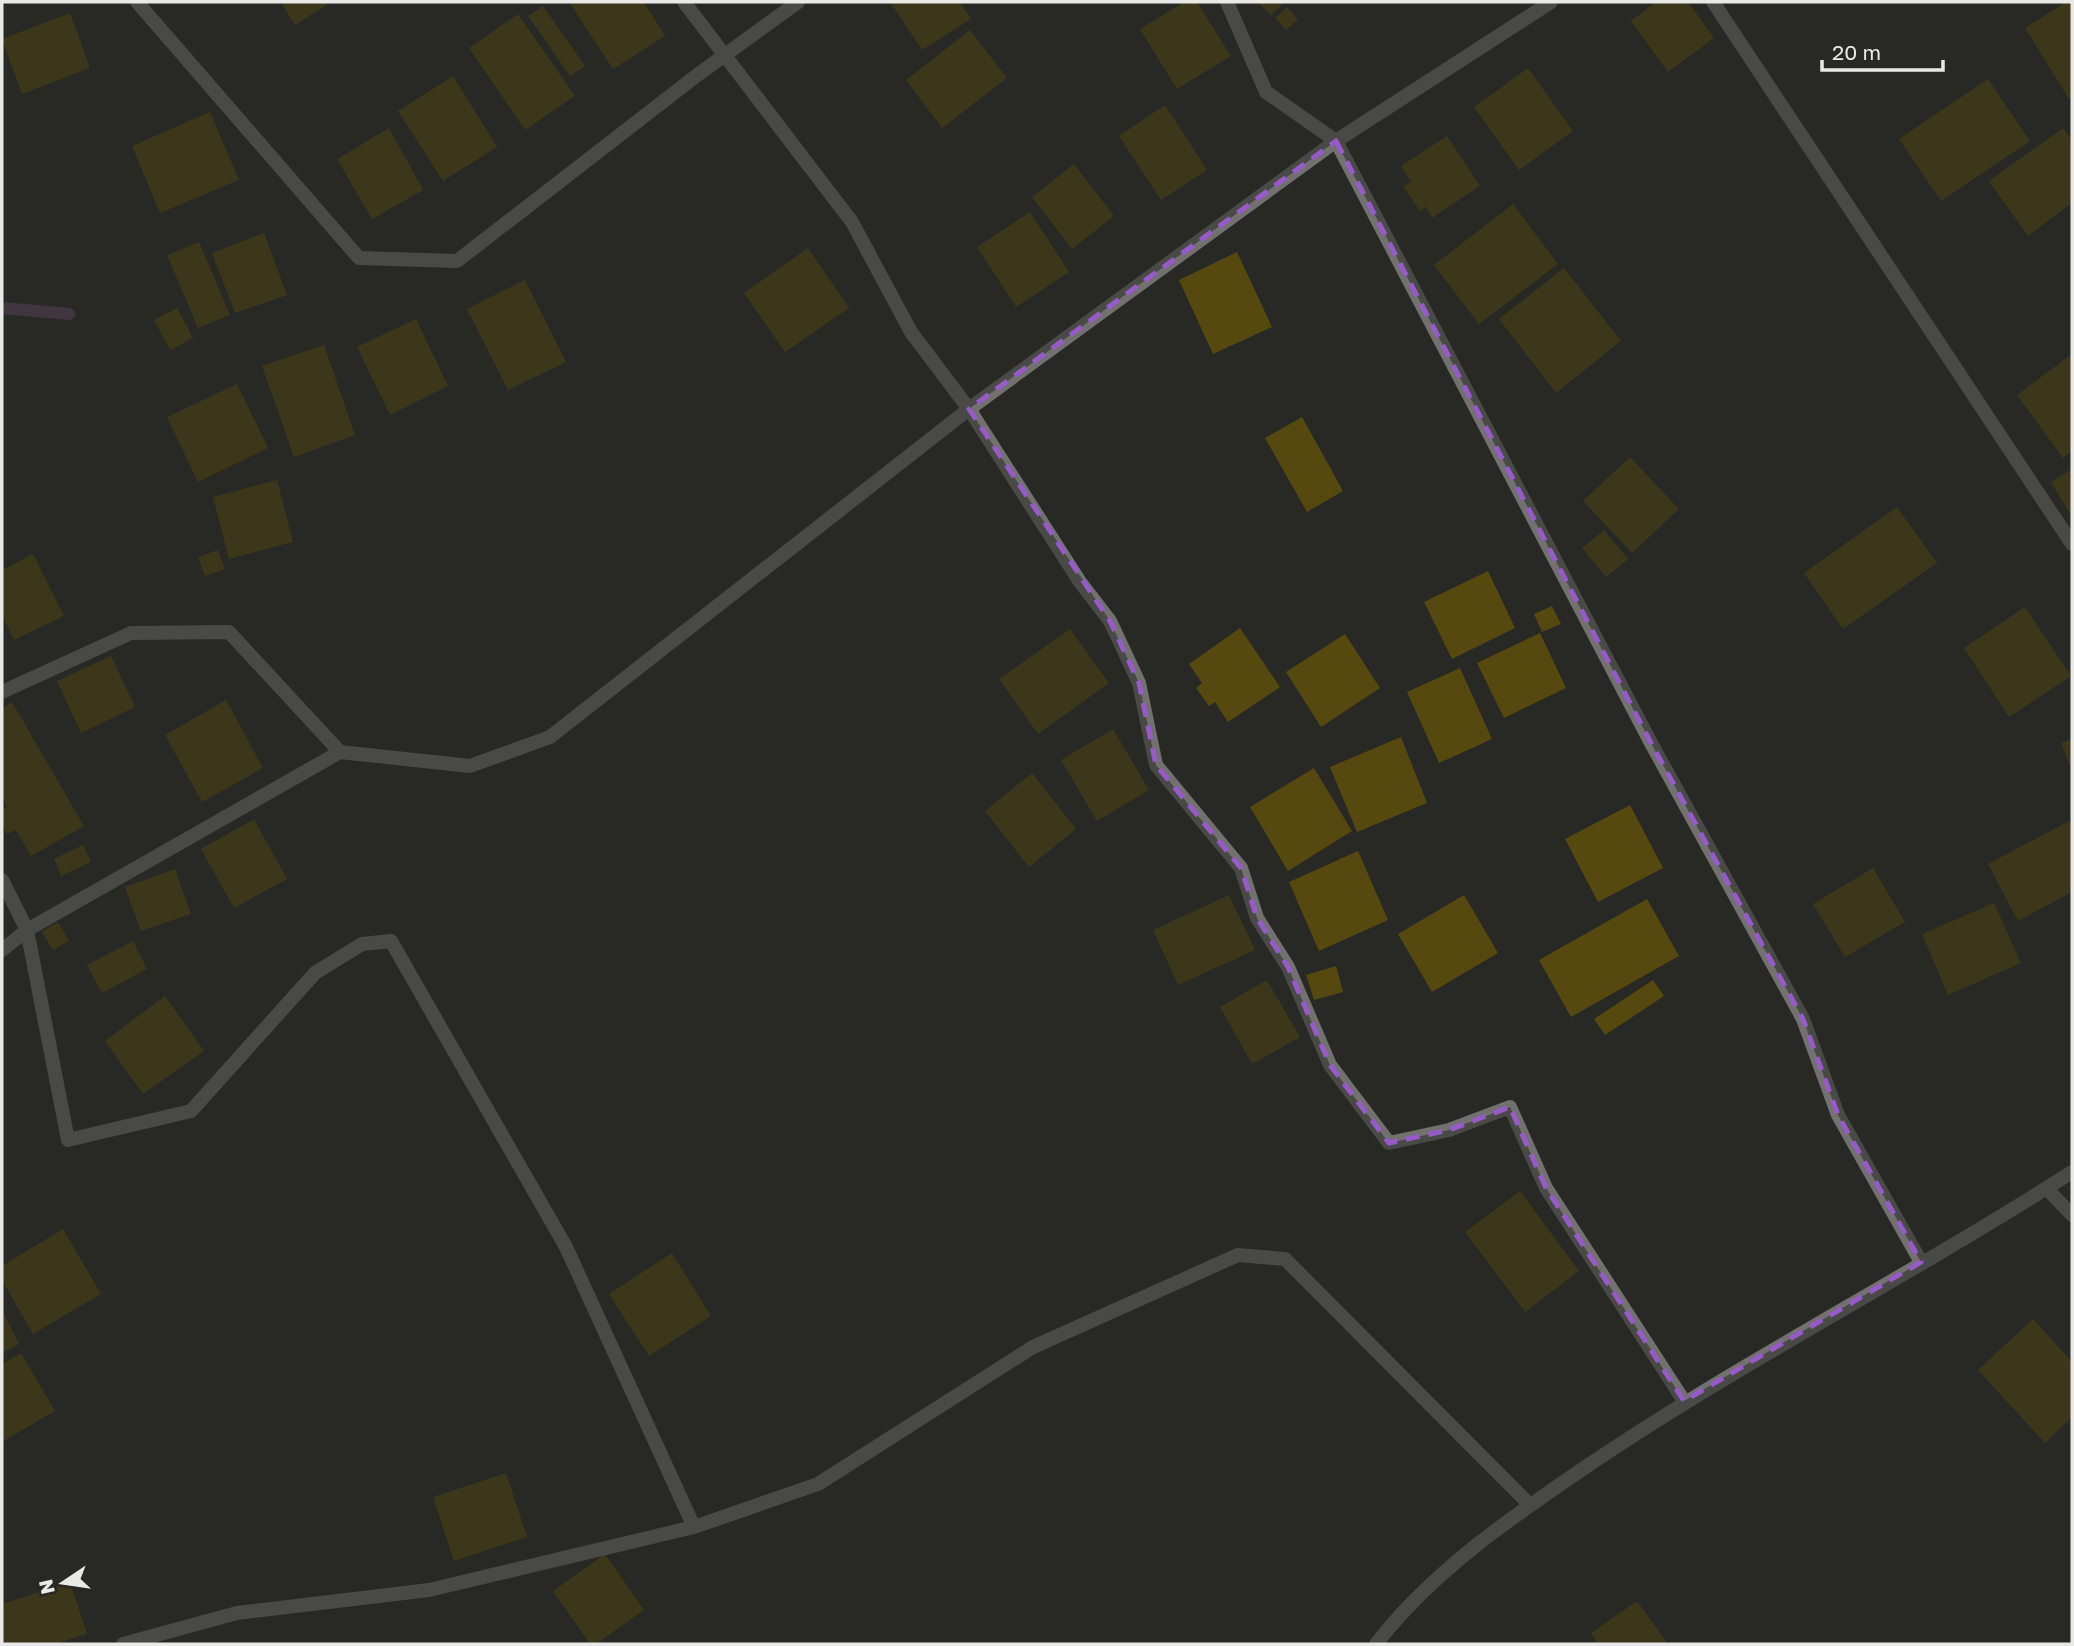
<svg xmlns="http://www.w3.org/2000/svg" width="2074" height="1646" font-family="'Golos Text',sans-serif">
  <style>
    .lines { fill: none; stroke-linecap: round; stroke-linejoin: round }
    .stream { stroke: #5d4860; stroke-width: 12 }
    .building { fill: #564910 }
    .street { stroke: #727170; stroke-width: 14 }
    .marked { fill: none; stroke: #965bc9; stroke-width: 5; stroke-dasharray: 14 9; stroke-linejoin: round }
  </style>
  <rect width="100%" height="100%" fill="#282825"/>
  <g class="lines">
    <!-- stream -->
    <path class="stream" d="M2,308L69,314"/>
  </g>
  <!-- building -->
  <g class="building">
    <path d="M281,2H331L295,25Z"/>
    <path d="M569,2H644L665,36L613,69Z"/>
    <path d="M890,2H960L971,19L922,50Z"/>
    <path d="M1184,2H1197L1231,56L1177,89L1140,29Z"/>
    <path d="M1257,2H1285L1271,15Z"/>
    <path d="M1656,2H1688L1714,38L1668,72L1631,21Z"/>
    <path d="M2066,2H2072V97L2069,99L2025,28Z"/>
    <path d="M543,6L585,66L570,76L528,16Z"/>
    <path d="M1287,7L1298,19L1286,30L1275,18Z"/>
    <path d="M70,13L90,68L22,94L2,39Z"/>
    <path d="M518,14L575,96L525,130L469,48Z"/>
    <path d="M970,30L1007,78L942,128L906,80Z"/>
    <path d="M1528,68L1573,131L1519,170L1474,107Z"/>
    <path d="M453,76L497,147L443,181L398,111Z"/>
    <path d="M1988,79L2030,141L1941,201L1899,139Z"/>
    <path d="M1165,105L1207,170L1161,200L1119,136Z"/>
    <path d="M210,112L239,180L160,213L132,146Z"/>
    <path d="M389,128L423,190L372,219L337,159Z"/>
    <path d="M2063,128L2072,140V203L2028,236L1989,181Z"/>
    <path d="M1447,136L1480,186L1432,218L1426,207L1420,211L1403,186L1411,182L1401,166Z"/>
    <path d="M1074,164L1114,216L1072,249L1032,197Z"/>
    <path d="M1513,204L1558,264L1479,324L1434,265Z"/>
    <path d="M1030,212L1069,272L1016,307L977,247Z"/>
    <path d="M264,233L287,295L235,313L212,253Z"/>
    <path d="M199,242L230,315L198,328L167,255Z"/>
    <path d="M808,248L849,308L785,352L744,293Z"/>
    <path d="M1237,252L1272,327L1213,354L1179,280Z"/>
    <path d="M1564,268L1621,341L1556,393L1499,319Z"/>
    <path d="M525,280L566,362L508,390L467,309Z"/>
    <path d="M177,308L193,338L170,350L154,320Z"/>
    <path d="M416,319L448,386L390,415L357,347Z"/>
    <path d="M324,345L355,435L294,457L262,366Z"/>
    <path d="M2072,354V451L2063,458L2017,395Z"/>
    <path d="M237,384L268,448L198,482L167,417Z"/>
    <path d="M1302,417L1343,491L1307,512L1265,438Z"/>
    <path d="M1630,457L1679,509L1632,553L1583,501Z"/>
    <path d="M2072,469V517L2051,482Z"/>
    <path d="M277,480L293,542L229,559L213,497Z"/>
    <path d="M1897,507L1937,563L1843,629L1804,573Z"/>
    <path d="M1604,530L1628,559L1606,577L1582,548Z"/>
    <path d="M218,550L225,569L205,576L198,557Z"/>
    <path d="M33,554L64,616L14,640L2,615V570Z"/>
    <path d="M1488,571L1515,628L1452,659L1424,602Z"/>
    <path d="M1552,606L1561,624L1542,632L1534,614Z"/>
    <path d="M2025,607L2071,676L2009,717L1964,648Z"/>
    <path d="M1240,628L1280,687L1228,722L1215,702L1209,706L1196,688L1202,683L1189,664Z"/>
    <path d="M1070,629L1109,683L1038,734L999,679Z"/>
    <path d="M1540,633L1566,688L1504,718L1477,663Z"/>
    <path d="M1345,634L1380,688L1321,727L1286,672Z"/>
    <path d="M111,656L135,707L81,733L57,681Z"/>
    <path d="M1460,668L1492,739L1439,763L1407,692Z"/>
    <path d="M226,700L263,768L202,802L165,735Z"/>
    <path d="M12,702L84,826L31,856L16,830L7,834L2,825V810L7,807L2,797V708Z"/>
    <path d="M1113,729L1149,790L1097,821L1061,760Z"/>
    <path d="M1401,737L1427,803L1357,832L1330,767Z"/>
    <path d="M2072,739V771L2061,743Z"/>
    <path d="M1314,768L1352,831L1288,871L1250,807Z"/>
    <path d="M1032,773L1076,829L1029,867L985,811Z"/>
    <path d="M1630,805L1663,868L1598,902L1565,839Z"/>
    <path d="M254,819L287,879L234,908L201,849Z"/>
    <path d="M2069,821L2072,826V892L2018,921L1988,864Z"/>
    <path d="M83,845L91,862L61,876L54,859Z"/>
    <path d="M1358,851L1388,920L1319,951L1289,882Z"/>
    <path d="M1873,868L1905,922L1845,957L1813,904Z"/>
    <path d="M175,869L191,914L141,931L125,887Z"/>
    <path d="M1229,895L1255,950L1178,985L1153,930Z"/>
    <path d="M1464,895L1498,953L1432,992L1398,934Z"/>
    <path d="M1647,899L1679,956L1571,1017L1539,960Z"/>
    <path d="M1994,903L2021,963L1948,995L1922,934Z"/>
    <path d="M58,922L69,941L53,950L42,932Z"/>
    <path d="M133,941L147,969L102,993L87,965Z"/>
    <path d="M1336,966L1343,992L1314,1000L1306,975Z"/>
    <path d="M1267,980L1300,1037L1252,1064L1220,1007Z"/>
    <path d="M1653,980L1664,996L1605,1035L1594,1019Z"/>
    <path d="M165,996L204,1051L143,1094L105,1041Z"/>
    <path d="M1520,1191L1579,1271L1525,1312L1465,1232Z"/>
    <path d="M63,1229L101,1294L33,1334L2,1280V1266Z"/>
    <path d="M672,1253L711,1316L649,1356L609,1294Z"/>
    <path d="M2,1310L19,1344L2,1353Z"/>
    <path d="M2033,1319L2072,1362V1417L2045,1443L1978,1370Z"/>
    <path d="M21,1353L55,1411L2,1442V1364Z"/>
    <path d="M506,1473L527,1537L454,1561L433,1497Z"/>
    <path d="M605,1554L644,1610L596,1644H590L553,1591Z"/>
    <path d="M70,1582L87,1634L54,1644H2V1604Z"/>
    <path d="M1637,1601L1668,1644H1598L1591,1633Z"/>
  </g>
  <g class="lines">
    <!-- street -->
    <g class="street">
      <path d="M137,2L359,258L457,261L696,76L798,2"/>
      <path d="M684,2L852,222L911,332L969,409L1080,582L1110,621L1139,683L1156,765L1241,868L1257,918L1288,967L1330,1065L1389,1143L1449,1130L1510,1107L1546,1188L1684,1401"/>
      <path d="M1551,2L1336,141L1651,743L1803,1019L1838,1115L1921,1262"/>
      <path d="M1713,2L2072,544"/>
      <path d="M2,692L131,633L229,632L340,752"/>
      <path d="M2,880L27,930L68,1140L191,1111L315,973L362,944L391,941L566,1247L694,1527"/>
      <path d="M2,950L27,930L340,752L470,766L550,737L969,409L1336,141L1266,92L1227,2"/>
      <path d="M2047,1189L2072,1215"/>
      <path d="M123,1644L237,1613L429,1590L694,1527L818,1484L1033,1347L1238,1255L1285,1259L1530,1505"/>
      <path d="M1376,1644C1434,1569 1515,1515 1593,1462C1748,1358 1915,1273 2072,1172"/>
    </g>
  </g>
  <!-- marked area -->
  <path d="M0 0H2074V1646H0ZM1336,141L1651,743L1803,1019L1838,1115L1921,1262L1684,1401L1546,1188L1510,1107L1449,1130L1389,1143L1330,1065L1288,967L1257,918L1241,868L1156,765L1139,683L1110,621L969,409Z" fill="#282825" fill-opacity=".55" fill-rule="evenodd"/>
  <path class="marked" d="M1336,141L1651,743L1803,1019L1838,1115L1921,1262L1684,1401L1546,1188L1510,1107L1449,1130L1389,1143L1330,1065L1288,967L1257,918L1241,868L1156,765L1139,683L1110,621L969,409Z"/>
  <!-- border -->
  <rect width="2074" height="1646" fill="none" stroke="#e9e9e7" stroke-width="7"/>
  <!-- north arrow -->
  <g transform="translate(63 1583) rotate(257)" stroke="#282825" stroke-width="5" paint-order="stroke">
  <path d="M0-5L12 26L0 18L-12 26Z" fill="#e9e9e7"/>
  <text y="-10" font-size="19" font-weight="bold" text-anchor="middle" fill="#e9e9e7">N</text>
  </g>
  <!-- scale -->
  <path d="M1822 60v10h121v-10" fill="none" stroke="#e9e9e7" stroke-width="3.5"/>
  <text x="1832" y="60" font-size="21" fill="#e9e9e7" stroke="#282825" stroke-width="5" paint-order="stroke">20 m</text>
</svg>
